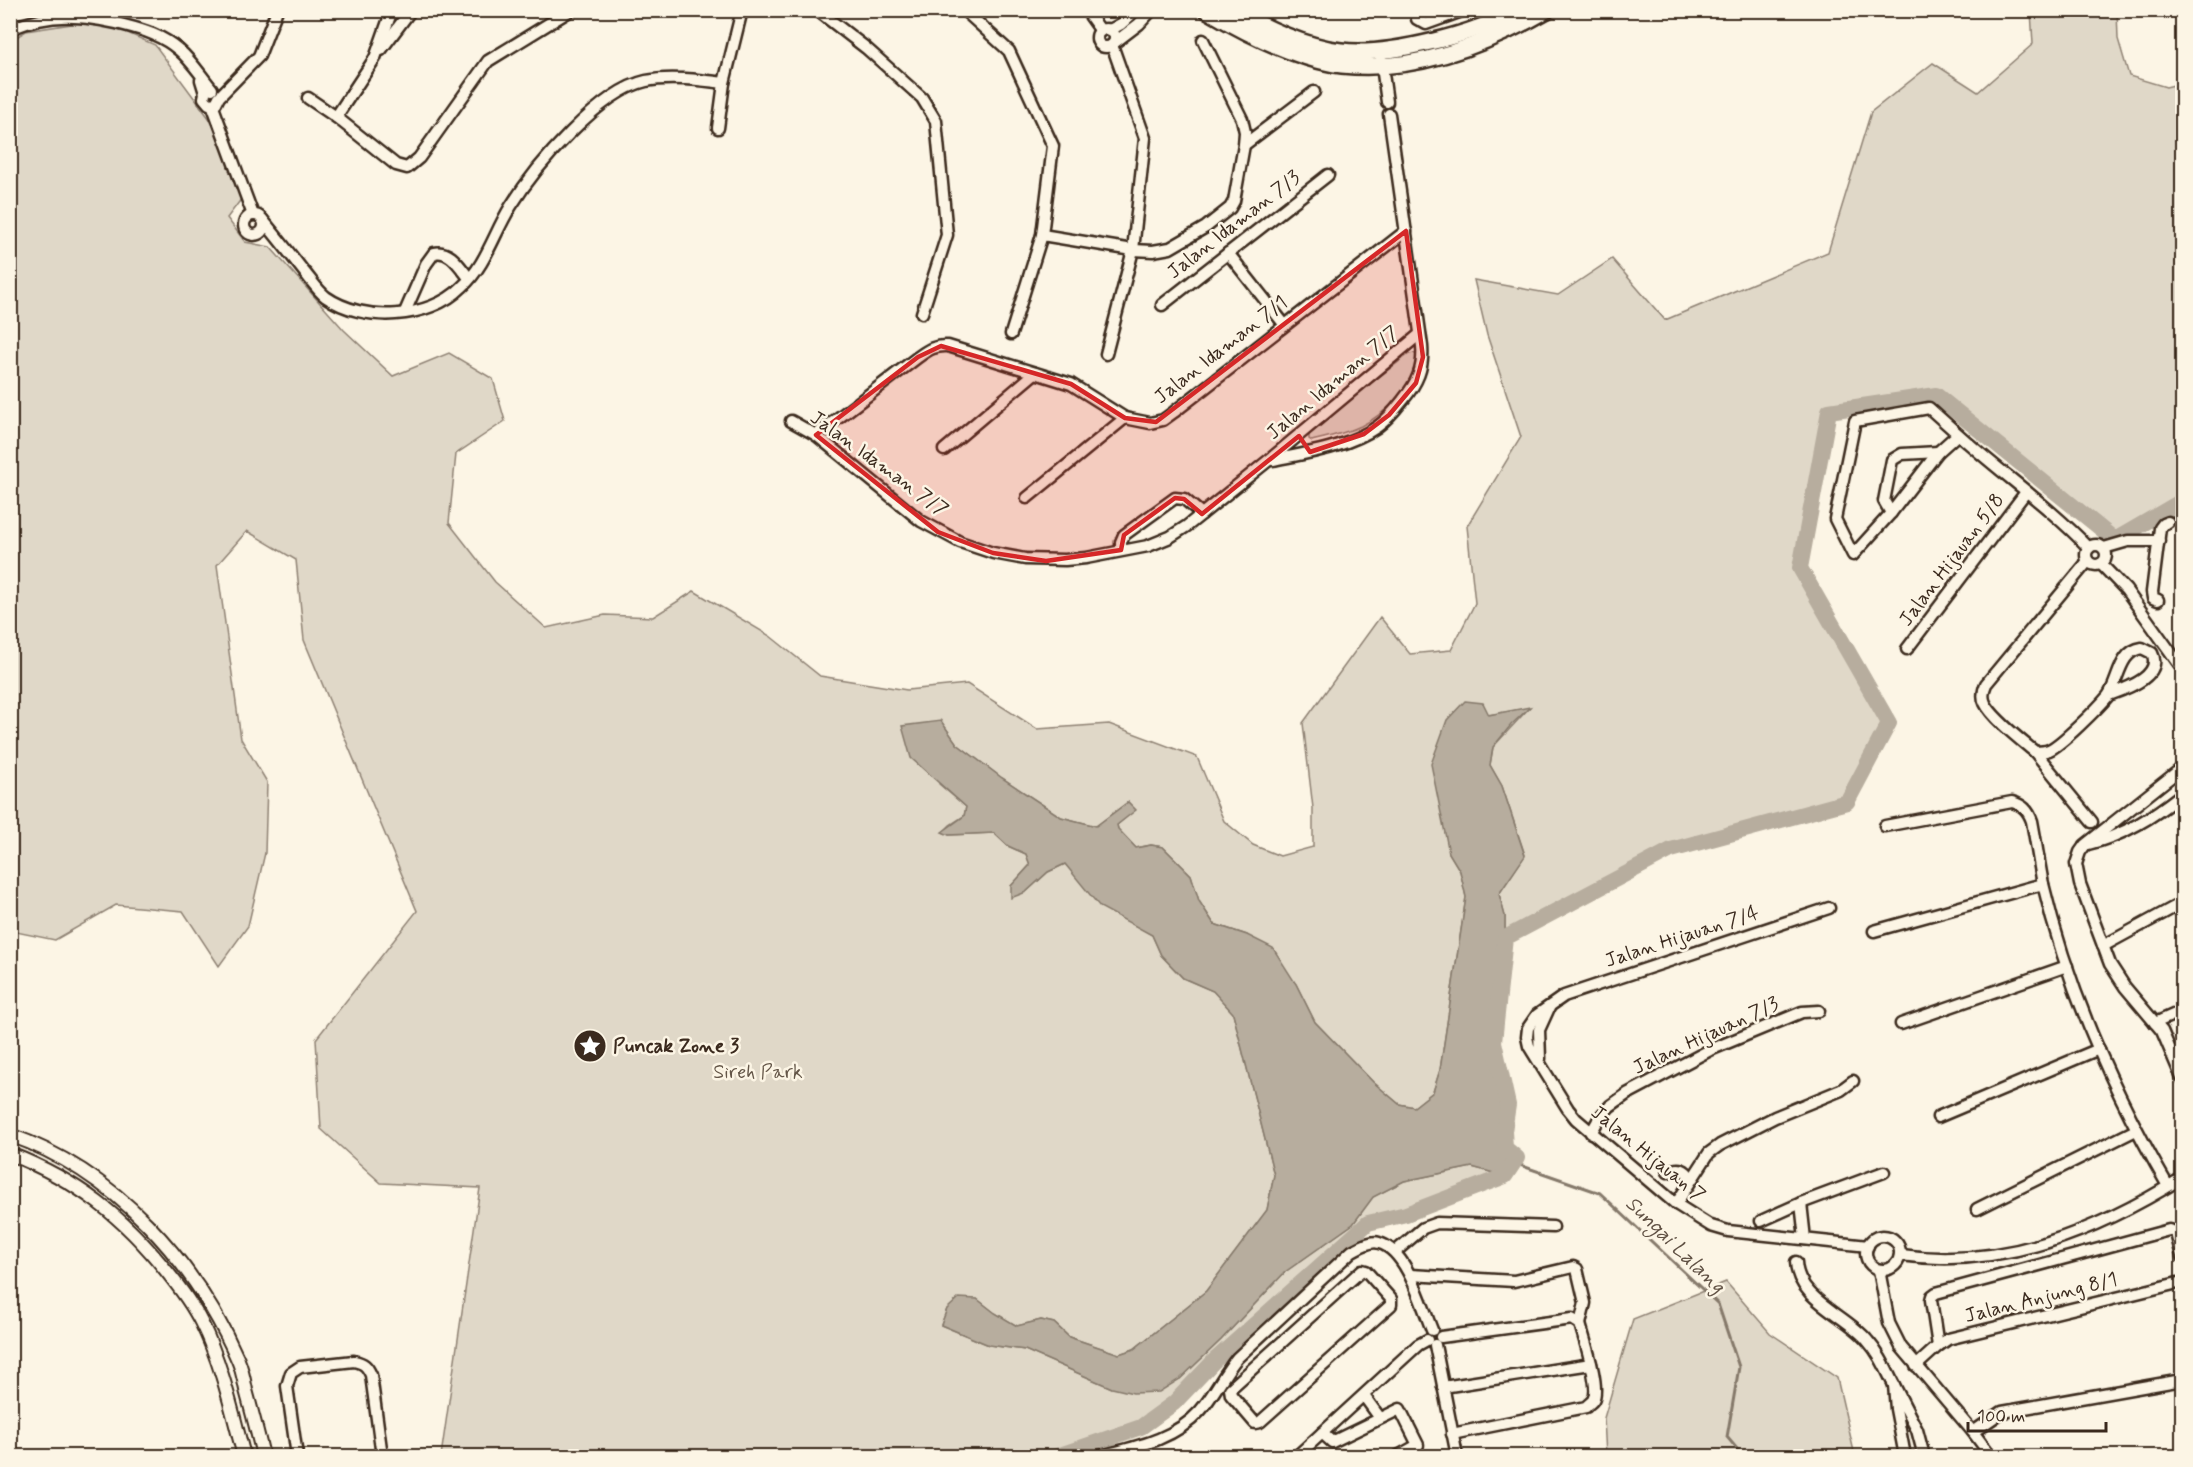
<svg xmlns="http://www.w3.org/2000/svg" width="2193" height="1467" font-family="Mynerve,sans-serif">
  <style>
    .green { fill: #e0d8c8; stroke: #8e8173; stroke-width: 1.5 }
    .water { fill: #b7ad9e; stroke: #85796b; stroke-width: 1.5 }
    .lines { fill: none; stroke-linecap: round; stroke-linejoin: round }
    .stream { stroke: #85796b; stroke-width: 3 }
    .river { stroke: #b7ad9e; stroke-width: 16 }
    .minor-casing { stroke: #3b2a1e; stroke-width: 15 }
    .tertiary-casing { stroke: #3b2a1e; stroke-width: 16 }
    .secondary-casing { stroke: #3b2a1e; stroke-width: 20 }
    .minor { stroke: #fcf5e5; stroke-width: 10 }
    .tertiary { stroke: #fcf5e5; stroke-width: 12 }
    .secondary { stroke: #fcf5e5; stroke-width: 15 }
    .marked { fill: #d62828; fill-opacity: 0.2; stroke: #d62828; stroke-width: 4.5; stroke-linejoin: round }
    .labels { text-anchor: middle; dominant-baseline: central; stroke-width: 5; stroke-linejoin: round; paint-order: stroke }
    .street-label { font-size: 20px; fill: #3b2a1e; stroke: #fcf5e5 }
    .poi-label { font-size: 20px; font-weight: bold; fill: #3b2a1e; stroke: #fcf5e5; text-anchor: start }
    .park-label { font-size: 20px; fill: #645648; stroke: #fcf5e5 }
    .water-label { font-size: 21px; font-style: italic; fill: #605144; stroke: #fcf5e5 }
  </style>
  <rect width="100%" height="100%" fill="#fcf5e5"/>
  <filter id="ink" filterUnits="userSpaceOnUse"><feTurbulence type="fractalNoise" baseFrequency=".0167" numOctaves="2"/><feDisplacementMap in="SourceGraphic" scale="12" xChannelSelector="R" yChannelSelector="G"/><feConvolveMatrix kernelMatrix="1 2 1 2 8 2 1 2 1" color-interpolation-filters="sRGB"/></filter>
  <g filter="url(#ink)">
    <!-- green -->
    <g class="green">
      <path d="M2031,11H2117L2118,39L2129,76L2166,87L2182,83V501L2115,540L1936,395L1830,411L1800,568L1889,723L1847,802L1671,850L1505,938V916L1499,894L1525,855L1502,786L1490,765L1493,747L1529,708L1488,715L1449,853L1460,871L1466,897L1440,1070L1433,1092L1414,1107L1399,1104L1373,1082L1315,1022L1296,984L1247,935L1214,924L1199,901L1191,875L1163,847L1151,845L1136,848L1118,829L1117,825L1135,810L1128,802L1096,826L1061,817L1002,778L957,744L941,721L939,784L966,807L964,816L950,825L943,832L949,835L994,833L1008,846L1026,854L1030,865L1011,886L1026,892L1048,872L1065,864L1128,921L1152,935L1161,955L1183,978L1213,991L1233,1013L1274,1175L1267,1210L1206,1291L1134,1349L1119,1354L1069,1337L1054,1323L1041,1320L1017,1326L995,1313L977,1299L947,1309L941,1325L989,1345L1025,1350L1112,1388L1180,1379L1221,1340L1285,1272L1353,1224L1373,1197L1404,1181L1472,1167L1505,1176L1406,1214L1368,1223L1215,1360L1174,1403L1141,1427L1057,1456H441L480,1188L381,1183L321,1129L316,1039L417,911L304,640L296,560L247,531L217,565L241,739L267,782L265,853L248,926L219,966L183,911L116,905L55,940L11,931L10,41L26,31L98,20L155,45L209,118L231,159L242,198L227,218L245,242L270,247L344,330L393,376L449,353L493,379L505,421L456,454L449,523L495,582L546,628L605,615L653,617L694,591L770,636L820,676L907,690L967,684L1037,729L1109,724L1197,757L1224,821L1253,845L1280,856L1313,847V808L1303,723L1380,617L1410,654L1451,650L1475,603L1467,526L1521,437L1487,335L1474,280L1558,295L1612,259L1665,320L1828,252L1871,112L1933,63L1978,92L2033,44Z"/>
      <path d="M1414,353L1418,357C1421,383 1383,415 1361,426C1346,433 1328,437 1312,441L1309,439V431L1409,354Z"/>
      <path d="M1726,1282L1770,1333L1837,1378L1855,1456H1606L1604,1418L1633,1319Z"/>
    </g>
    <!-- water -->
    <path class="water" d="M1465,701L1483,703L1489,715L1530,707L1511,725L1493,747L1490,765L1502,786L1525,856L1499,894L1505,916V938L1494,1041L1508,1105L1504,1131L1505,1148L1517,1158L1505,1176L1472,1167L1404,1181L1373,1197L1353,1224L1285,1272L1221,1340L1180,1379L1159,1392L1133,1393L1112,1388L1025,1350L989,1345L941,1325L947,1309L959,1298L977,1299L995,1313L1017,1326L1041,1320L1054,1323L1069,1337L1119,1354L1134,1349L1206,1291L1267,1210L1274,1175L1233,1013L1213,991L1183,978L1161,955L1152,935L1100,907L1065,864L1048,872L1026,892L1011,898V886L1030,865L1026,854L1008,846L994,833L949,835L942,832L964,816L966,807L911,758L902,726L941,721L957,744L1002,778L1061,817L1096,826L1128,802L1136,810L1117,825L1118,829L1136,848L1151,845L1163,847L1191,875L1199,901L1214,924L1247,935L1273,948L1296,984L1315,1022L1373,1082L1399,1104L1414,1107L1433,1092L1440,1070L1466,897L1460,871L1449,853L1431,764L1447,720Z"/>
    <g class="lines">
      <!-- stream -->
      <path class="stream" d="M1514,1163L1600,1193L1718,1304L1739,1367L1727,1437L1743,1456"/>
      <!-- river -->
      <path class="river" d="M1057,1456L1141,1427L1174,1403L1215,1360L1368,1223L1406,1214L1505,1176L1517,1158L1505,1148L1504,1131L1508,1105L1494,1042L1505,938L1671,850L1847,802L1889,723L1800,568L1829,411L1936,395L2115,540L2182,501"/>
      <defs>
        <g id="minor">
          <path d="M817,10L866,48L922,98L936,121L947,235L922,313"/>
          <path d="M964,10L1009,51L1053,146L1042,235L1011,334"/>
          <path d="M1086,10L1101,31"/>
          <path d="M1416,10L1417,19L1426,24L1465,10"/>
          <circle cx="1106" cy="38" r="9"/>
          <path d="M10,29C52,12 82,15 124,25C144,30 163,36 179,50C192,61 201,76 212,89"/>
          <path d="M1110,30L1121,24L1136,10"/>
          <path d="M1114,43L1139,24L1152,10"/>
          <path d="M381,50L411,10"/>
          <path d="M1381,59L1387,102"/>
          <path d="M201,80L205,93L204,98L209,104L216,103L219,97L259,56L277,10"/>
          <path d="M308,98L336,117L396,165L407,168L419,158L488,61L571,10"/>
          <path d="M212,104L253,215"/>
          <path d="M336,117L375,58L392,10"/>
          <path d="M718,128L724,83L742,10"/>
          <path d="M1244,145L1314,92"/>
          <circle cx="254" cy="225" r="10"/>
          <path d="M262,219C277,237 291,255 305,273C311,280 318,291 326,297C363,323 429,320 462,287C486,265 494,233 511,206C536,166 600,91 646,81C669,76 701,80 724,83"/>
          <path d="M1042,235L1133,250L1153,251L1170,248L1206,227L1230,208L1234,201L1244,145L1245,132L1242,119L1203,40"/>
          <path d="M1228,253L1284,324"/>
          <path d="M1162,305L1328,175"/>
          <path d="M405,312L426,264L434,253C450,249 460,267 469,278"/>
          <path d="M1106,354L1133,250L1145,138L1112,45"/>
          <path d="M791,421L816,435L921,521L960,542L993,553L1025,559L1065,560L1086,558L1148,546L1170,537L1187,526L1269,460L1420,334"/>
          <path d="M1958,434L1929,408L1855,421L1835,519L1853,555L1891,513L1938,452L1958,434C2001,473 2049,506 2089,548"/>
          <path d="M816,435L918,357C928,350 935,345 948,346L1071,384L1125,418L1150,423L1163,420L1174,412L1406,231"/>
          <path d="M944,450L1035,373"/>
          <path d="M1273,460C1307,453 1348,447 1377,427C1387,420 1396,409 1403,400C1417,383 1424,368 1422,346L1389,114"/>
          <path d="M1027,498L1125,418"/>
          <path d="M1891,513L1884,501L1892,460L1902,454L1938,452"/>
          <circle cx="2096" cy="555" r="10"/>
          <path d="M2104,548L2128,541H2159"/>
          <path d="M1121,550V542L1124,535L1175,498L1184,499L1202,514"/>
          <path d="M2088,561L1986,684C1983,691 1982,697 1985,703C1992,718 2022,741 2035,752C2040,752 2044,752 2049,750C2061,745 2099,707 2108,696C2119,681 2119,651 2142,648L2152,653C2164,676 2125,689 2109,695"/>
          <path d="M2101,564L2126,590L2182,668"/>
          <path d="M2158,600L2153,598L2152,592L2160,528L2163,524L2168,522"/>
          <path d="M1907,649L2026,492"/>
          <path d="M2035,752L2092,822"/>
          <path d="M2182,768L2085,845L2080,852L2076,864L2080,884L2110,964L2125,987L2162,1031L2182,1078"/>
          <path d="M1885,826L2012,802C2023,805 2028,810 2032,821C2036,842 2039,863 2043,884C2068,990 2114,1093 2168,1186"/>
          <path d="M2088,844C2124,836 2154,816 2182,794"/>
          <path d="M1829,908L1564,996L1537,1015L1528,1028L1527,1037L1529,1046L1568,1109L1576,1119L1676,1204L1711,1226L1728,1231L1868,1246"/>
          <path d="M1874,931L2043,884"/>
          <path d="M2103,946L2182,903"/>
          <path d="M2155,1023L2182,1011"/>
          <path d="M1901,1024L2067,966"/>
          <path d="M1540,1059L1539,1030L1549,1008"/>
          <path d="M1938,1117L2099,1049"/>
          <path d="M1591,1133L1600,1117L1610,1106L1627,1094L1710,1050L1802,1012L1819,1011"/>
          <path d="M1668,1172C1679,1166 1686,1169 1691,1179"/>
          <path d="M1801,1203L1805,1239"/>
          <path d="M1676,1204L1709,1153L1720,1145L1775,1117L1841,1090L1853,1081"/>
          <path d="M1977,1209L2136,1130"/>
          <path d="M1761,1221L1801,1203L1884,1172"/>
          <circle cx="1883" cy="1253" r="17"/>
          <path d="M1395,1252L1423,1228L1437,1223L1553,1227"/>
          <path d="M1901,1255C2003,1270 2097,1231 2182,1178"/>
          <path d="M1796,1262C1797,1299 1846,1315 1867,1340C1879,1353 1886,1369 1894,1385"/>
          <path d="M1362,1270L1366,1271L1391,1299V1305L1260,1422L1255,1423L1231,1395L1230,1389Z"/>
          <path d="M1879,1270L1889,1323L1901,1347L1973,1432L1991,1456"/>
          <path d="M1410,1275L1514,1281L1573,1267L1577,1269L1585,1303L1580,1324"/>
          <path d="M1441,1337L1572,1319L1580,1324C1584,1339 1601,1388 1593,1400C1591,1403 1588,1404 1586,1407L1452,1434"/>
          <path d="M1435,1345L1457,1456"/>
          <path d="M1938,1346L1931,1300L1932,1296L1936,1293L2169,1230L2176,1233L2182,1256"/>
          <path d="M1916,1366L1938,1346L1948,1339L2182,1282"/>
          <path d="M1443,1387L1591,1364"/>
          <path d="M1364,1396L1380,1418"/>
          <path d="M1973,1432L2002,1412L2182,1380"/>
          <path d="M1322,1433L1332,1442L1400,1409L1418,1445L1398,1456"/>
          <path d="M297,1456L287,1386L291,1373L300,1367L354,1361C364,1363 367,1366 371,1375L382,1456"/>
          <path d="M1100,1456C1135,1447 1174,1440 1200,1411C1214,1395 1223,1375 1237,1358L1352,1251C1360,1247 1371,1240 1379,1243C1407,1250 1422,1306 1432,1330"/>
          <path d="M1297,1456L1418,1345L1427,1340"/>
          <path d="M1905,1456L1896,1409L1894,1385L1917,1430L1924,1456"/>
        </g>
        <g id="tertiary">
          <path d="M10,1135C114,1171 195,1261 238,1360C242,1369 244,1380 246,1390C252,1412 258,1434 263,1456"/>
          <path d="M10,1154C77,1180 124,1217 168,1273C180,1288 192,1304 201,1322C222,1364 232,1411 244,1456"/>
        </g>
        <g id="secondary">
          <path d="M1207,10C1246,33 1296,59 1342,65C1414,73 1486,45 1547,10"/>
          <path d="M1234,10C1264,28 1306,47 1341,51C1387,57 1477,34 1517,10"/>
        </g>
      </defs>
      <!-- minor casing -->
      <use href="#minor" class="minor-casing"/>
      <!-- tertiary casing -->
      <use href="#tertiary" class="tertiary-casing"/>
      <!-- secondary casing -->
      <use href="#secondary" class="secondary-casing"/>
      <!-- minor -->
      <use href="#minor" class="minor"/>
      <!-- tertiary -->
      <use href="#tertiary" class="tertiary"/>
      <!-- secondary -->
      <use href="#secondary" class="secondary"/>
    </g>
  </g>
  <!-- marked area -->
  <path class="marked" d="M1406,231L1423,357L1416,383L1389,415L1364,434L1310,452L1299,436L1202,514L1184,499L1175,498L1124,535L1121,550L1046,561L993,553L938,532L816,435L918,357L941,346L1071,384L1125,418L1156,422Z"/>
  <!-- icons -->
  <defs>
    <symbol id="sight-disc" viewBox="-11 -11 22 22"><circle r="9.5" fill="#3b2a1e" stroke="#fcf5e5"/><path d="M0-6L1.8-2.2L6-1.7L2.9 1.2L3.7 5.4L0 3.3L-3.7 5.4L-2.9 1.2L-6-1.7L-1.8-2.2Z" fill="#fff"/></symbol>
  </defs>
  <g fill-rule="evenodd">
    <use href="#sight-disc" x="571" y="1027" width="38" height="38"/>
  </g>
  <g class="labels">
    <!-- street labels -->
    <g class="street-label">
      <text transform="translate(1234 225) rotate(-38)">Jalan Idaman 7/3</text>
      <text transform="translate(1221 350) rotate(-38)">Jalan Idaman 7/1</text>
      <text transform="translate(1333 383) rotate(-40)">Jalan Idaman 7/7</text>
      <text transform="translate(879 464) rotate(36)">Jalan Idaman 7/7</text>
      <text transform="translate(1952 560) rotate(-53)">Jalan Hijauan 5/8</text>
      <text transform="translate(1682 937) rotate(-18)">Jalan Hijauan 7/4</text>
      <text transform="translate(1706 1036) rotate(-25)">Jalan Hijauan 7/3</text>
      <text transform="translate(1648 1154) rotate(39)">Jalan Hijauan 7</text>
      <text transform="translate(2041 1298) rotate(-14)">Jalan Anjung 8/1</text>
    </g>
    <!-- poi labels -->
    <g class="poi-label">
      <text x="613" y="1046">Puncak Zone 3</text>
    </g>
    <!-- park labels -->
    <g class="park-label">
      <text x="758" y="1072">Sireh Park</text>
    </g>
    <!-- water labels -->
    <g class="water-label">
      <text transform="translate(1675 1245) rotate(44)">Sungai Lalang</text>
    </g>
  </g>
  <!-- margin -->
  <rect width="2193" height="1467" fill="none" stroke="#fcf5e5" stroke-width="36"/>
  <rect x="18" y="18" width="2157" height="1431" fill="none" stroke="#3b2a1e" stroke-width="2" filter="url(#ink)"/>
  <!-- scale -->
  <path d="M1968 1422v9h138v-9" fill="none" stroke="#3b2a1e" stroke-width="3"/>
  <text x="1977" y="1422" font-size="18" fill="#3b2a1e" stroke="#fcf5e5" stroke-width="4.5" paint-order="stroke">100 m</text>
</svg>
